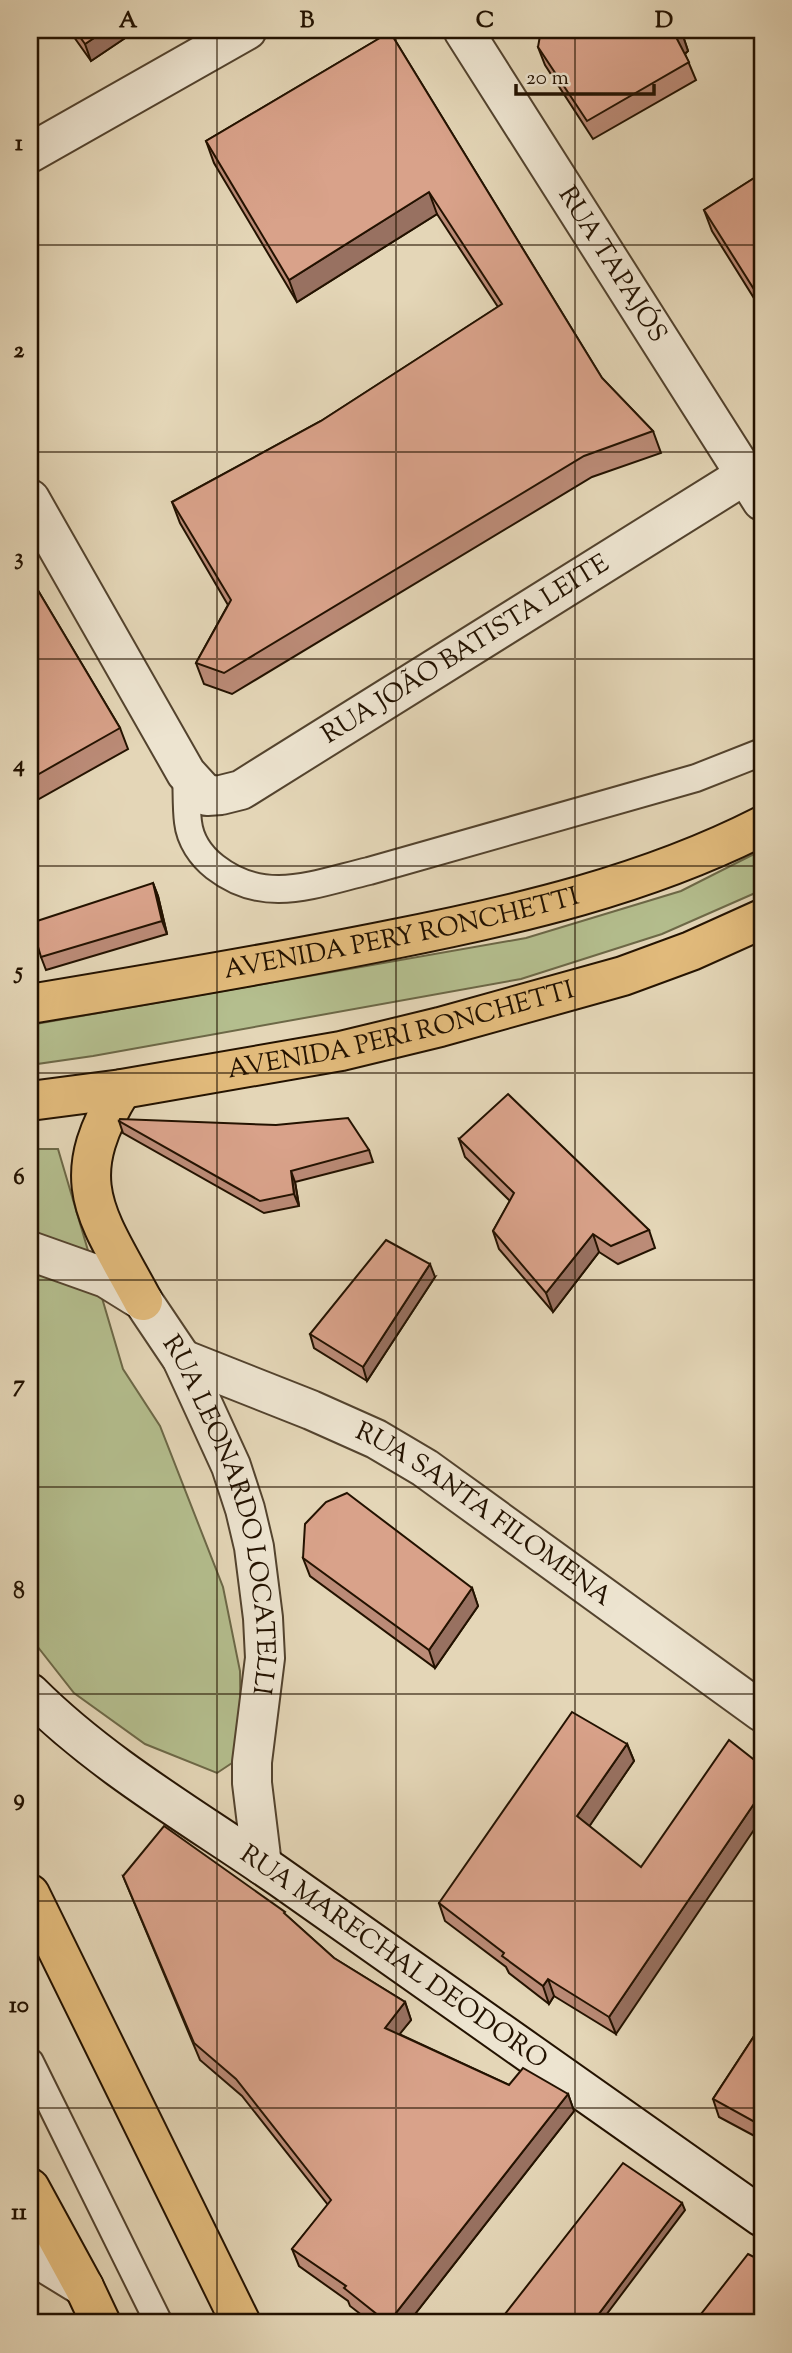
<svg xmlns="http://www.w3.org/2000/svg" width="792" height="2353" font-family="'Sorts Mill Goudy',serif">
  <style>
    .green { fill: #b4be8e; stroke: #6c6847; stroke-width: 2 }
    .lines { fill: none; stroke-linecap: round; stroke-linejoin: round }
    .service-casing { stroke: #53432e; stroke-width: 30 }
    .minor-casing { stroke: #53432e; stroke-width: 42 }
    .tertiary-casing { stroke: #53432e; stroke-width: 42 }
    .secondary-casing { stroke: #231200; stroke-width: 42 }
    .primary-casing { stroke: #231200; stroke-width: 42 }
    .service { stroke: #ede4d0; stroke-width: 26 }
    .minor { stroke: #ede4d0; stroke-width: 38 }
    .tertiary { stroke: #ede4d0; stroke-width: 38 }
    .secondary { stroke: #ede4d0; stroke-width: 38 }
    .primary { stroke: #e2bb7c; stroke-width: 38 }
    .wall { fill: #bb8b77; stroke: #231200; stroke-width: 2 }
    .shaded-wall { fill: #987161; stroke: #231200; stroke-width: 2 }
    .building { fill: #d9a28a; stroke: #231200; stroke-width: 2 }
    .grid { fill: none; stroke: #231200; stroke-width: 2; stroke-opacity: 0.55 }
    .labels { text-anchor: middle; dominant-baseline: central; stroke-width: 5; stroke-linejoin: round; paint-order: stroke }
    .street-label { font-size: 26px; fill: #231200; stroke: #ede4d0 }
    .neatline { fill: none; stroke: #231200; stroke-width: 2.5 }
    .grid-label { font-size: 23px; text-anchor: middle; font-weight: bold; fill: #231200 }
  </style>
  <rect width="100%" height="100%" fill="#e4d6b7"/>
  <filter id="stains"><feTurbulence type="fractalNoise" baseFrequency=".00286" numOctaves="4"/><feColorMatrix values="0 0 0 0 .2 0 0 0 0 .09 0 0 0 0 .02 0 0 0 .5 -.17"/></filter>
  <radialGradient id="worn" r=".72"><stop offset=".6" stop-color="#630" stop-opacity="0"/><stop offset="1" stop-color="#630" stop-opacity=".3"/></radialGradient>
  <!-- green -->
  <g class="green">
    <path d="M762,850V890L662,934L521,979L93,1056L30,1065V1025L526,938L681,891Z"/>
    <path d="M30,1149H58L123,1369L160,1426L223,1587L240,1671L241,1757L217,1773L145,1744L74,1693L30,1637Z"/>
  </g>
  <g class="lines">
    <defs>
      <g id="service">
        <path d="M186,773C187,789 186,806 188,822C190,840 201,856 215,867C265,906 314,884 369,871L696,778L762,752"/>
        <path d="M30,2062L159,2323"/>
      </g>
      <g id="minor">
        <path id="s1" d="M463,30L762,501"/>
        <path id="s2" d="M30,499L186,773L207,796L221,795L241,790L745,475"/>
        <path d="M30,2254L84,2287"/>
      </g>
      <g id="tertiary">
        <path d="M30,153L247,30"/>
        <path id="s3" d="M30,1251L106,1278L143,1301L182,1359L231,1466L245,1509L254,1547L263,1618L265,1658L252,1762V1783L262,1865"/>
        <path id="s4" d="M182,1359L311,1410L376,1439L425,1468L762,1712"/>
      </g>
      <g id="secondary">
        <path id="s5" d="M30,1693C103,1766 196,1819 281,1878C441,1991 602,2104 762,2217"/>
      </g>
      <g id="primary">
        <path id="s6" d="M30,1004C150,984 270,964 389,940C517,915 646,885 762,826"/>
        <path d="M122,1089C64,1182 97,1215 143,1301"/>
        <path id="s7" d="M30,1101L122,1089L341,1051L440,1027L623,976L691,951L762,919"/>
        <path d="M30,1894L241,2323"/>
        <path d="M30,2188L84,2287L101,2323"/>
      </g>
    </defs>
    <!-- service casing -->
    <use href="#service" class="service-casing"/>
    <!-- minor casing -->
    <use href="#minor" class="minor-casing"/>
    <!-- tertiary casing -->
    <use href="#tertiary" class="tertiary-casing"/>
    <!-- secondary casing -->
    <use href="#secondary" class="secondary-casing"/>
    <!-- primary casing -->
    <use href="#primary" class="primary-casing"/>
    <!-- service -->
    <use href="#service" class="service"/>
    <!-- minor -->
    <use href="#minor" class="minor"/>
    <!-- tertiary -->
    <use href="#tertiary" class="tertiary"/>
    <!-- secondary -->
    <use href="#secondary" class="secondary"/>
    <!-- primary -->
    <use href="#primary" class="primary"/>
  </g>
  <!-- wall -->
  <g class="wall">
    <path d="M69,30H137L91,61Z"/>
    <path d="M390,32L602,378L653,431L661,453L592,477L232,694L204,684L196,663L228,605L180,523L172,502L321,421L498,307L437,214L297,302L214,163L206,141Z"/>
    <path d="M682,33L688,51L685,54L696,80L593,139L545,65L538,47Z"/>
    <path d="M762,173V311L712,231L704,210Z"/>
    <path d="M30,577L120,728L128,749L30,804Z"/>
    <path d="M153,883L158,896L167,934L46,970L41,957Z"/>
    <path d="M119,1121L369,1150L373,1162L295,1182L299,1206L264,1213L123,1133Z"/>
    <path d="M459,1139L649,1230L655,1248L618,1264L599,1252L553,1312L499,1249L493,1231L510,1201L465,1157Z"/>
    <path d="M435,1277L367,1381L314,1348L310,1334Z"/>
    <path d="M303,1558L472,1588L478,1606L435,1668L310,1576Z"/>
    <path d="M627,1744L634,1761L589,1826L616,2034L554,1996L549,2004L509,1973L506,1967L445,1921L439,1903Z"/>
    <path d="M123,1876L287,1916L334,1958L405,2002L411,2020L399,2034L509,2085L568,2094L574,2111L408,2323H372L350,2306L348,2301L299,2266L292,2249L328,2205L242,2096L200,2060Z"/>
    <path d="M762,2024V2140L719,2117L713,2099Z"/>
  </g>
  <!-- shaded-wall -->
  <g class="shaded-wall">
    <path d="M106,30H137L91,61L85,44Z"/>
    <path d="M682,33L688,51L683,55L676,37Z"/>
    <path d="M429,192L437,214L297,302L289,280Z"/>
    <path d="M153,883L158,896L167,934L162,921Z"/>
    <path d="M291,1171L295,1182L299,1206L294,1194Z"/>
    <path d="M593,1234L599,1252L553,1312L546,1293Z"/>
    <path d="M430,1264L435,1277L367,1381L363,1367Z"/>
    <path d="M472,1588L478,1606L435,1668L429,1650Z"/>
    <path d="M627,1744L634,1761L584,1834L577,1816Z"/>
    <path d="M762,1792V1818L616,2034L609,2017Z"/>
    <path d="M548,1979L554,1996L549,2004L543,1986Z"/>
    <path d="M405,2002L411,2020L391,2045L385,2028Z"/>
    <path d="M568,2094L574,2111L408,2323H388Z"/>
    <path d="M682,2203L685,2210L600,2323H592Z"/>
  </g>
  <!-- building -->
  <g class="building">
    <path d="M75,30H106L85,44Z"/>
    <path d="M541,30H678L682,33L676,37L689,62L587,121L538,47Z"/>
    <path d="M390,32L602,378L653,431L584,456L224,673L196,663L231,600L172,502L321,421L502,304L429,192L289,280L206,141Z"/>
    <path d="M762,173V302L704,210Z"/>
    <path d="M30,577L120,728L30,779Z"/>
    <path d="M153,883L162,921L41,957L31,923Z"/>
    <path d="M508,1094L649,1230L611,1246L593,1234L546,1293L493,1231L514,1193L459,1139Z"/>
    <path d="M348,1118L369,1150L291,1171L294,1194L260,1201L119,1121L120,1119L276,1125Z"/>
    <path d="M386,1240L430,1264L363,1367L310,1334Z"/>
    <path d="M347,1493L472,1588L429,1650L303,1558L305,1524L326,1502Z"/>
    <path d="M572,1712L627,1744L577,1816L641,1867L729,1740L762,1766V1792L609,2017L548,1979L543,1986L502,1956L504,1953L439,1903Z"/>
    <path d="M164,1826L285,1912L284,1913L334,1958L405,2002L385,2028L509,2085L523,2068L568,2094L388,2323L344,2288L346,2286L292,2249L331,2200L236,2079L194,2043L123,1876Z"/>
    <path d="M762,2024V2126L713,2099Z"/>
    <path d="M623,2163L682,2203L592,2323H498Z"/>
    <path d="M748,2254L762,2261V2318L758,2323H694Z"/>
  </g>
  <!-- grid -->
  <path class="grid" d="M217,30V2323M396,30V2323M575,30V2323M30,245H762M30,452H762M30,659H762M30,866H762M30,1073H762M30,1280H762M30,1487H762M30,1694H762M30,1901H762M30,2108H762"/>
  <g class="labels">
    <!-- street labels -->
    <g class="street-label">
      <text stroke="none"><textPath href="#s1" startOffset="278">RUA TAPAJÓS</textPath></text>
      <text stroke="none"><textPath href="#s2" startOffset="646">RUA JOÃO BATISTA LEITE</textPath></text>
      <text stroke="none"><textPath href="#s6" startOffset="378">AVENIDA PERY RONCHETTI</textPath></text>
      <text stroke="none"><textPath href="#s7" startOffset="378">AVENIDA PERI RONCHETTI</textPath></text>
      <text stroke="none"><textPath href="#s4" startOffset="341">RUA SANTA FILOMENA</textPath></text>
      <text stroke="none"><textPath href="#s3" startOffset="357">RUA LEONARDO LOCATELLI</textPath></text>
      <text stroke="none"><textPath href="#s5" startOffset="450">RUA MARECHAL DEODORO</textPath></text>
    </g>
  </g>
  <!-- margin -->
  <rect width="792" height="2353" fill="none" stroke="#e4d6b7" stroke-width="77"/>
  <!-- scale -->
  <path d="M516 84v10h138v-10" fill="none" stroke="#231200" stroke-width="3.5"/>
  <text x="526" y="84" font-size="21" fill="#231200" stroke="#ede4d0" stroke-width="5" paint-order="stroke">20 m</text>
  <rect x="38" y="38" width="716" height="2276" class="neatline"/>
  <g class="grid-label">
    <text x="128" y="27">A</text>
    <text x="307" y="27">B</text>
    <text x="485" y="27">C</text>
    <text x="664" y="27">D</text>
    <text x="19" y="150">1</text>
    <text x="19" y="357">2</text>
    <text x="19" y="564">3</text>
    <text x="19" y="771">4</text>
    <text x="19" y="978">5</text>
    <text x="19" y="1184">6</text>
    <text x="19" y="1391">7</text>
    <text x="19" y="1598">8</text>
    <text x="19" y="1805">9</text>
    <text x="19" y="2012">10</text>
    <text x="19" y="2219">11</text>
  </g>
  <rect width="100%" height="100%" filter="url(#stains)"/>
  <rect width="100%" height="100%" fill="url(#worn)"/>
</svg>
